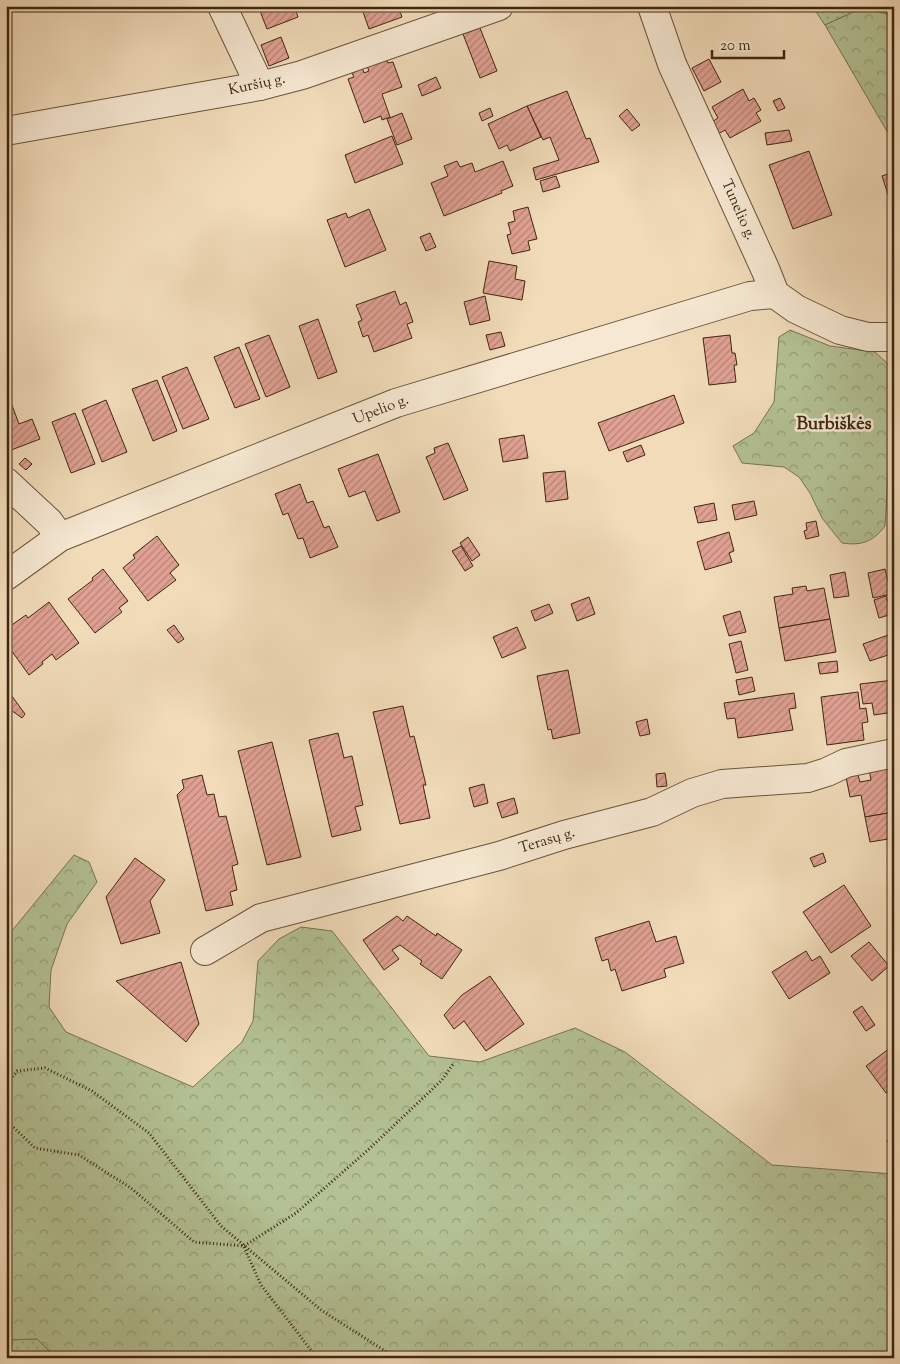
<svg xmlns="http://www.w3.org/2000/svg" width="900" height="1364" font-family="'Sorts Mill Goudy',serif">
  <style>
    .grass { fill: url(#grass-dots); stroke: #787452 }
    .forest { fill: url(#forest-crowns); stroke: #787452 }
    .building { fill: url(#building-hatch); stroke: #3e2611 }
    .lines { fill: none; stroke-linecap: round; stroke-linejoin: round }
    .minor-casing { stroke: #6b533b; stroke-width: 30 }
    .path { stroke: #3e2611; stroke-width: 3; stroke-dasharray: 1 2.5; stroke-linecap: butt }
    .minor { stroke: #f6e8d2; stroke-width: 28 }
    .labels { text-anchor: middle; dominant-baseline: central; stroke-width: 5; stroke-linejoin: round; paint-order: stroke }
    .street-label { font-size: 15px; fill: #3e2611; stroke: #f6e8d2 }
    .quarter-label { font-size: 18px; font-weight: bold; fill: #3e2611; stroke: #f6e8d2 }
  </style>
  <defs>
    <pattern id="grass-dots" width="8" height="8" patternUnits="userSpaceOnUse" patternTransform="scale(1.25)"><rect width="8" height="8" fill="#b3c194"/><path d="M2 2h.1M6 6h.1" fill="none" stroke="#939d77" stroke-width="1.8" stroke-linecap="round"/></pattern>
    <pattern id="forest-crowns" width="20" height="18" patternUnits="userSpaceOnUse" patternTransform="scale(1.25)"><rect width="20" height="18" fill="#b3c194"/><path d="M2 6a3 3 0 1 1 6 0M12 15a3 3 0 1 1 6 0" fill="none" stroke="#939d77"/></pattern>
    <pattern id="building-hatch" width="6" height="6" patternUnits="userSpaceOnUse" patternTransform="scale(1.25)"><rect width="6" height="6" fill="#e0a193"/><path d="M-1 1l2-2M0 6l6-6M5 7l2-2" fill="none" stroke="#b78377"/></pattern>
  </defs>
  <rect width="100%" height="100%" fill="#f1dbb9"/>
  <filter id="stains"><feTurbulence type="fractalNoise" baseFrequency=".004" numOctaves="4"/><feColorMatrix values="0 0 0 0 .2 0 0 0 0 .09 0 0 0 0 .02 0 0 0 .5 -.17"/></filter>
  <radialGradient id="worn" r=".72"><stop offset=".6" stop-color="#630" stop-opacity="0"/><stop offset="1" stop-color="#630" stop-opacity=".3"/></radialGradient>
  <!-- grass -->
  <g class="grass">
    <path d="M812,6H894V15L860,9L825,25Z"/>
    <path d="M37,1339L57,1358H6V1340Z"/>
  </g>
  <!-- forest -->
  <g class="forest">
    <path d="M860,9L894,15V132L888,133L825,25Z"/>
    <path d="M790,330L830,346L875,352L889,365L894,380L885,526C873,542 861,546 842,543L822,518L810,493L799,477L784,467L742,463L733,446L754,433L774,402L779,337Z"/>
    <path d="M74,855L89,862L97,882L67,924L51,970L49,1007L66,1032L193,1087L242,1042L253,1021L258,961L279,939L301,927L332,931L429,1056L480,1062L575,1028L625,1052L772,1165L894,1174V1358H57L37,1339L6,1340V938Z"/>
  </g>
  <!-- building -->
  <g class="building">
    <path d="M258,6H294L298,17L267,29Z"/>
    <path d="M361,6H398L402,17L369,29Z"/>
    <path d="M480,28L497,71L480,78L463,34Z"/>
    <path d="M281,37L289,58L269,66L261,45Z"/>
    <path d="M386,59L388,63L393,62L402,87L382,94L390,117L382,120L381,116L364,123L348,79L354,77L351,71L362,67L364,73L369,71L367,66Z"/>
    <path d="M709,59L721,82L704,91L692,68Z"/>
    <path d="M436,77L441,88L422,96L418,85Z"/>
    <path d="M743,89L749,101L754,98L761,110L756,113L761,121L730,138L725,130L718,134L712,122L718,118L712,107Z"/>
    <path d="M567,91L586,139L590,138L599,162L536,180L533,168L559,160L550,137L543,140L527,106Z"/>
    <path d="M780,98L785,108L778,111L773,101Z"/>
    <path d="M527,106L541,137L510,151L507,145L499,149L488,124Z"/>
    <path d="M490,108L493,116L482,121L479,113Z"/>
    <path d="M627,109L640,125L632,131L619,116Z"/>
    <path d="M402,113L412,139L397,145L387,119Z"/>
    <path d="M789,130L792,141L767,145L765,133Z"/>
    <path d="M392,136L403,164L355,183L345,155Z"/>
    <path d="M809,151L832,215L793,229L769,165Z"/>
    <path d="M457,161L460,167L472,163L475,172L503,161L513,186L501,191L502,193L444,216L431,183L448,176L444,166Z"/>
    <path d="M894,172V213L882,176Z"/>
    <path d="M556,176L560,187L543,192L540,181Z"/>
    <path d="M528,207L537,239L528,241L530,250L512,254L507,235L511,234L508,223L515,221L513,211Z"/>
    <path d="M369,209L386,250L345,267L327,220L346,213L348,218Z"/>
    <path d="M430,233L436,247L426,251L420,237Z"/>
    <path d="M489,261L517,266L515,279L525,281L522,300L483,293Z"/>
    <path d="M395,291L400,305L406,302L413,322L407,324L412,338L374,352L368,335L363,337L358,322L362,320L356,305Z"/>
    <path d="M485,296L490,320L470,325L464,302Z"/>
    <path d="M318,319L337,372L318,379L299,326Z"/>
    <path d="M501,332L505,346L490,350L486,335Z"/>
    <path d="M269,335L290,387L266,397L245,344Z"/>
    <path d="M730,335L732,353H735L737,365H734L736,382L709,385L703,338Z"/>
    <path d="M239,347L260,399L235,408L214,357Z"/>
    <path d="M187,367L209,419L183,429L162,377Z"/>
    <path d="M157,380L177,431L153,441L132,389Z"/>
    <path d="M6,389L19,424L32,419L40,439L6,452Z"/>
    <path d="M674,395L684,423L609,451L598,423Z"/>
    <path d="M106,400L127,452L102,462L82,410Z"/>
    <path d="M75,413L95,464L71,473L52,422Z"/>
    <path d="M524,435L528,458L503,462L499,439Z"/>
    <path d="M448,443L468,490L444,500L426,457L435,453L434,448Z"/>
    <path d="M641,445L645,455L627,462L623,452Z"/>
    <path d="M378,454L400,512L377,521L365,491L349,497L338,469Z"/>
    <path d="M25,458L32,464L26,470L19,464Z"/>
    <path d="M565,471L568,499L546,502L543,473Z"/>
    <path d="M300,484L307,503L313,501L324,528L329,526L338,547L310,558L303,538L298,539L288,513L283,515L275,494Z"/>
    <path d="M754,501L757,515L735,520L732,505Z"/>
    <path d="M714,503L717,520L698,523L694,507Z"/>
    <path d="M816,521L819,536L806,539L804,531L807,530L806,523Z"/>
    <path d="M729,532L734,551L729,553L732,562L705,570L697,542Z"/>
    <path d="M157,536L179,565L170,573L176,580L148,601L123,568L135,558L133,555Z"/>
    <path d="M468,537L480,555L472,561L460,543Z"/>
    <path d="M461,546L473,566L465,571L452,551Z"/>
    <path d="M103,569L128,601L119,608L122,612L95,633L68,599L93,580L92,578Z"/>
    <path d="M885,569L891,594L873,598L868,573Z"/>
    <path d="M845,572L849,596L834,598L830,575Z"/>
    <path d="M894,579V593H892L889,580Z"/>
    <path d="M806,586L807,591L824,588L830,619L779,628L774,597L793,594L792,588Z"/>
    <path d="M886,596L892,614L879,618L874,600Z"/>
    <path d="M589,597L595,614L577,621L571,604Z"/>
    <path d="M49,602L79,643L56,660L52,654L42,662L43,664L29,675L6,643V629L26,615L28,618Z"/>
    <path d="M549,604L553,613L535,621L531,611Z"/>
    <path d="M740,611L746,632L729,636L723,616Z"/>
    <path d="M830,619L836,652L785,661L779,628Z"/>
    <path d="M174,625L184,639L178,643L167,630Z"/>
    <path d="M517,627L526,648L502,658L493,637Z"/>
    <path d="M891,634L894,643V653L870,661L863,644Z"/>
    <path d="M741,641L748,670L736,673L729,644Z"/>
    <path d="M837,661L838,672L820,674L818,663Z"/>
    <path d="M568,670L580,733L553,739L551,729L548,730L537,676Z"/>
    <path d="M752,677L755,691L739,695L736,680Z"/>
    <path d="M894,680V712L874,715L872,703L863,704L860,684Z"/>
    <path d="M6,688L25,714L22,718L11,710L6,716Z"/>
    <path d="M858,692L860,709L866,708L868,722L862,723L864,740L827,745L821,697Z"/>
    <path d="M794,693L796,708L789,709L793,730L738,738L735,718L727,719L724,703Z"/>
    <path d="M403,706L410,737L414,736L426,785H423L430,818L400,824L373,712Z"/>
    <path d="M647,719L650,734L640,736L636,722Z"/>
    <path d="M338,733L344,758L352,756L363,805L355,807L361,830L332,837L309,740Z"/>
    <path d="M272,742L301,857L267,865L238,751Z"/>
    <path d="M891,764L894,777V812L865,817L861,795L850,797L846,777L858,775L860,782L871,780L869,768Z"/>
    <path d="M665,773L667,786L657,787L656,774Z"/>
    <path d="M202,775L207,795L214,794L219,817L226,816L238,864L232,866L237,890L230,892L233,905L206,911L177,795L184,788L182,780Z"/>
    <path d="M484,784L488,803L474,807L469,788Z"/>
    <path d="M514,798L518,813L502,818L497,803Z"/>
    <path d="M894,812V838L870,842L865,817Z"/>
    <path d="M823,853L826,862L814,867L810,858Z"/>
    <path d="M135,858L165,880L150,901L160,933L121,944L106,897Z"/>
    <path d="M844,885L871,926L831,953L803,912Z"/>
    <path d="M397,916L403,921L407,916L436,936L437,933L462,950L442,979L420,964L422,961L400,945L392,950L399,959L384,970L363,940Z"/>
    <path d="M649,921L656,942L676,936L684,963L664,969L666,977L622,991L615,969L611,971L608,959L602,961L595,938Z"/>
    <path d="M869,942L889,966L872,981L851,956Z"/>
    <path d="M806,951L812,961L820,956L830,973L789,999L772,972Z"/>
    <path d="M181,962L199,1024L186,1042L116,981Z"/>
    <path d="M490,976L524,1024L486,1051L464,1021L454,1029L444,1015L462,995Z"/>
    <path d="M862,1006L875,1025L866,1031L853,1012Z"/>
    <path d="M894,1045V1088L886,1093L866,1066Z"/>
    <path d="M894,1136V1149L887,1141Z"/>
  </g>
  <g class="lines">
    <defs>
      <g id="minor">
        <path d="M222,6L260,86"/>
        <path d="M652,6L672,64L766,271L775,294L796,309L840,330L868,337H894"/>
        <path d="M6,131L260,86L302,75L499,6"/>
        <path d="M6,482L49,522L60,537"/>
        <path d="M6,576L60,537L396,403L750,296L775,294"/>
        <path d="M205,951L261,918L499,856L564,835L652,812L692,793L722,784L808,778L827,772L846,763L894,753"/>
      </g>
    </defs>
    <!-- minor casing -->
    <use href="#minor" class="minor-casing"/>
    <!-- path -->
    <g class="path">
      <path d="M6,1085L17,1071L45,1068L92,1091L149,1133L221,1226L321,1310L396,1358"/>
      <path d="M6,1120L35,1148L79,1155L131,1188L194,1242L244,1246L296,1213L368,1150L442,1080L453,1064"/>
      <path d="M244,1247L261,1285L317,1358"/>
    </g>
    <!-- minor -->
    <use href="#minor" class="minor"/>
  </g>
  <g class="labels">
    <!-- street labels -->
    <g class="street-label">
      <text transform="translate(257 85) rotate(-12)">Kuršių g.</text>
      <text transform="translate(738 210) rotate(66)">Tunelio g.</text>
      <text transform="translate(381 410) rotate(-21)">Upelio g.</text>
      <text transform="translate(547 841) rotate(-17)">Terasų g.</text>
    </g>
    <!-- quarter labels -->
    <g class="quarter-label">
      <text x="834" y="425">Burbiškės</text>
    </g>
  </g>
  <!-- margin -->
  <rect width="900" height="1364" fill="none" stroke="#f1dbb9" stroke-width="25"/>
  <rect x="8" y="8" width="885" height="1349" fill="none" stroke="#3e2611" stroke-width="2.5"/>
  <rect x="12" y="12" width="875" height="1339" fill="none" stroke="#3e2611"/>
  <!-- scale -->
  <path d="M712 50v8h72v-8" fill="none" stroke="#3e2611" stroke-width="2.5"/>
  <text x="720" y="50" font-size="15" fill="#3e2611" stroke="#f6e8d2" stroke-width="4" paint-order="stroke">20 m</text>
  <rect width="100%" height="100%" filter="url(#stains)"/>
  <rect width="100%" height="100%" fill="url(#worn)"/>
</svg>
